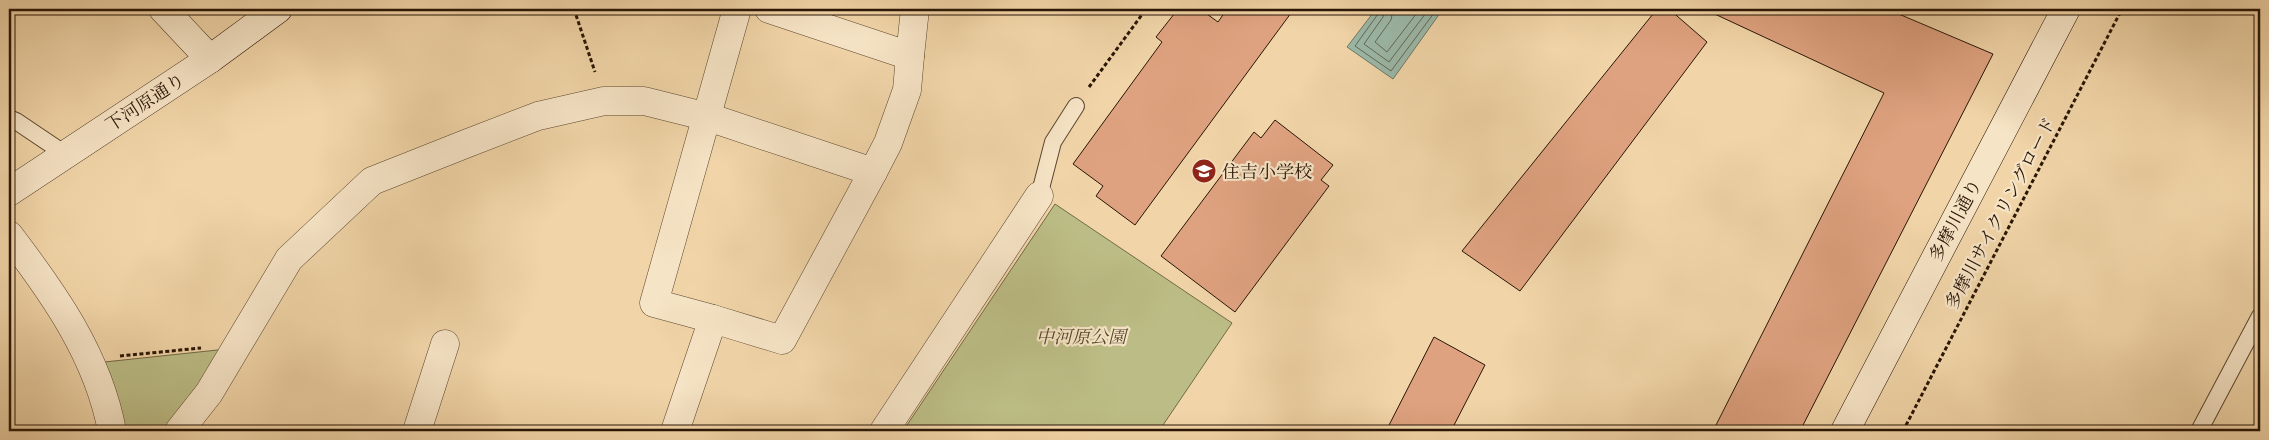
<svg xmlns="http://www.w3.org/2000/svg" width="2269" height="440" font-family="'Gentium Book Plus','Noto Serif JP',serif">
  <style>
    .green { fill: #bcbd86; stroke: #726946 }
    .water { fill: #9bb9a9; stroke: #6d7767 }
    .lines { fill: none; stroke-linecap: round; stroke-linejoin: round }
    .shore { stroke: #626757; stroke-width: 1 }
    .building { fill: #dfa280; stroke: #291505 }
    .lane-casing { stroke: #5b452e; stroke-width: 18 }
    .street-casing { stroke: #5b452e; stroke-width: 29 }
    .secondary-casing { stroke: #291505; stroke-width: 29 }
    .path { stroke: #291505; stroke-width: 3; stroke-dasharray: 4 2.5; stroke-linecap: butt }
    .lane { stroke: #f6e4c6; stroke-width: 16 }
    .street { stroke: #f6e4c6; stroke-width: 28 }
    .secondary { stroke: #f6e4c6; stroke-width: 28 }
    .labels { text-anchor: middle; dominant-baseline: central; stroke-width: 4.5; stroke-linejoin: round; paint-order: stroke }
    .street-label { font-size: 18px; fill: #291505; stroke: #f6e4c6 }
    .poi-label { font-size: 18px; fill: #291505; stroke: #f6e4c6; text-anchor: start }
    .park-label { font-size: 18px; font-style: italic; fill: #55472c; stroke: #f6e4c6 }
  </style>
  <rect width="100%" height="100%" fill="#f1d5a8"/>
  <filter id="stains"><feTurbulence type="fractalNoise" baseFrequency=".004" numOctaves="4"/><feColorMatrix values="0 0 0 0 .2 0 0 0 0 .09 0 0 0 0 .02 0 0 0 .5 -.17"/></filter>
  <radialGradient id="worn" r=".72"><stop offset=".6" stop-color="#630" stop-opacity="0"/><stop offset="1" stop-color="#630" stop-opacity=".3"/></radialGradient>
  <!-- green -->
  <g class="green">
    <path d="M1055,204L1232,323L1159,431H903Z"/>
    <path d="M227,349L203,390L163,431H116L95,363Z"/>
  </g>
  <!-- water -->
  <path class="water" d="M1376,9H1443L1393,79L1347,47Z"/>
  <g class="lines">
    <!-- shore -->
    <g class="shore">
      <path d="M1379,9L1378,14L1355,46L1391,71L1437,9"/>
      <path d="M1385,9L1383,17L1364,44L1389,62L1429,9"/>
      <path d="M1393,9L1391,20L1375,42L1387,52L1420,9"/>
    </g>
  </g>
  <!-- building -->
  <g class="building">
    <path d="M1178,9H1200L1218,22L1227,9H1294L1135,225L1096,196L1103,186L1073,164L1162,42L1156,37Z"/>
    <path d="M1657,9H1669L1707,42L1520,291L1462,251Z"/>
    <path d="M1704,9H1887L1993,54L1800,431H1713L1884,93Z"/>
    <path d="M1275,120L1333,165L1321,180L1329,186L1235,312L1161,256L1254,132L1261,138Z"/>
    <path d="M1434,337L1485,365L1451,431H1386Z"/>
  </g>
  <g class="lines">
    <defs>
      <g id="lane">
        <path d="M9,118L16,121L65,154"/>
        <path d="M1039,196L1053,142L1076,106"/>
        <path d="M2199,431L2260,316"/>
      </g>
      <g id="street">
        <path d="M163,9L210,59"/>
        <path d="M769,9L910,56L915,9"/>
        <path d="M873,172L888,143L907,90L910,56"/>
        <path d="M9,235C54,294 98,356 112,431"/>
        <path d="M179,431L209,393L289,259L372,181L468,143L538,116L604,101H644L708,117L873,172L782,340L713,319"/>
        <path d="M417,431L445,344"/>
        <path d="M675,431L713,319L654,303L737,9"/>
        <path d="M884,431L1039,196"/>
      </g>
      <g id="secondary">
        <path d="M9,192L210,59L278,9"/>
        <path d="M1845,431L2066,9"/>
      </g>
    </defs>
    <!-- lane casing -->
    <use href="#lane" class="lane-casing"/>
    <!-- street casing -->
    <use href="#street" class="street-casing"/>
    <!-- secondary casing -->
    <use href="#secondary" class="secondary-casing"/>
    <!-- path -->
    <g class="path">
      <path d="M574,9L595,72"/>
      <path d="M1089,87L1146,9"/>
      <path d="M120,356L201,348"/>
      <path d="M1903,431L2122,9"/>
    </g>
    <!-- lane -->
    <use href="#lane" class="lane"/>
    <!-- street -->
    <use href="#street" class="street"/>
    <!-- secondary -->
    <use href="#secondary" class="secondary"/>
  </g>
  <!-- icons -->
  <defs>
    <symbol id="school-disc" viewBox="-11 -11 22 22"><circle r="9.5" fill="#8f2418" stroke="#f6e4c6"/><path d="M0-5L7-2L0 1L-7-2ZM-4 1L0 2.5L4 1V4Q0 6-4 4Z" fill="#fff"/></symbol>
  </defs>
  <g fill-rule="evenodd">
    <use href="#school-disc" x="1190" y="157" width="28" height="28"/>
  </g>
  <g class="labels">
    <!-- street labels -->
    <g class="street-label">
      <text transform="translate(145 102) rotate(-33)">下河原通り</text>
      <text transform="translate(2000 213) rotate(-62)">多摩川サイクリングロード</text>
      <text transform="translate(1955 220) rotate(-62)">多摩川通り</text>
    </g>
    <!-- poi labels -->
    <g class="poi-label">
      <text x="1222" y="171">住吉小学校</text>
    </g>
    <!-- park labels -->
    <g class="park-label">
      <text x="1081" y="336">中河原公園</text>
    </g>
  </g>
  <!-- margin -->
  <rect width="2269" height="440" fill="none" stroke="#f1d5a8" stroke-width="30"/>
  <rect x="10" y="10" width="2249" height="420" fill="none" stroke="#291505" stroke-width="2.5"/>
  <rect x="15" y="15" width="2239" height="410" fill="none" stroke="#291505"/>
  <rect width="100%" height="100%" filter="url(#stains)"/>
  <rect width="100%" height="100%" fill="url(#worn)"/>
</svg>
